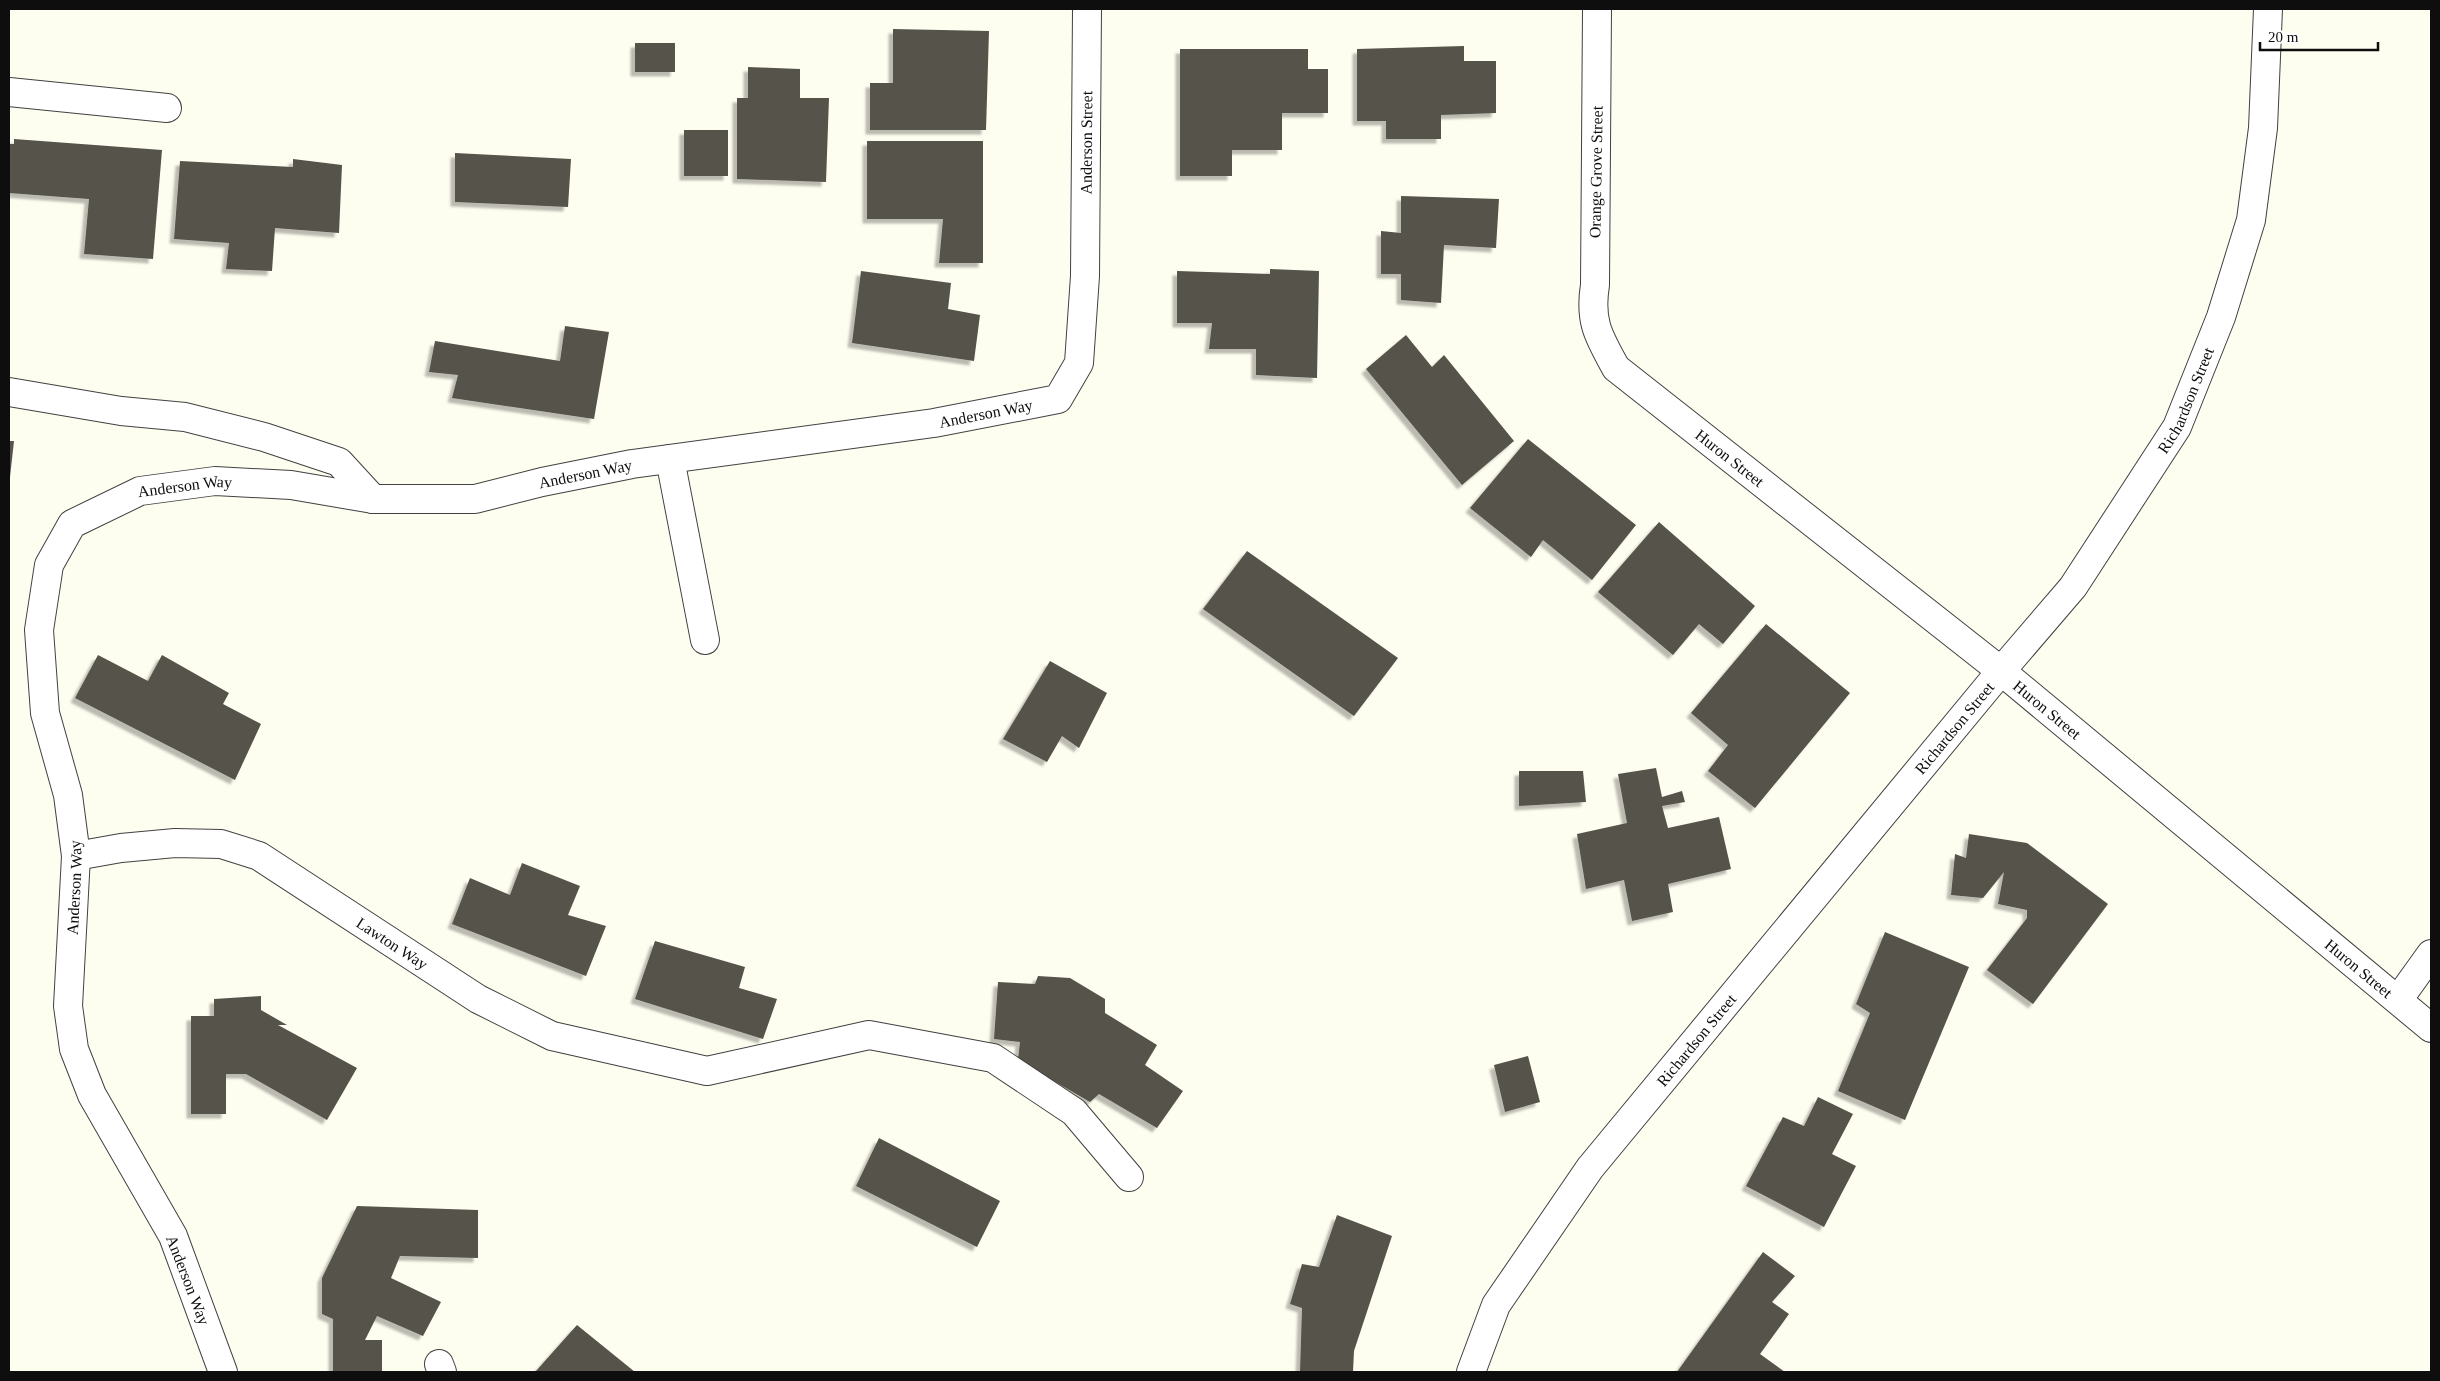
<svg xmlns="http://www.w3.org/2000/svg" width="2440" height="1381" font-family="'Times New Roman',serif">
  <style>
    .building { fill: #56524b; filter: url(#shadow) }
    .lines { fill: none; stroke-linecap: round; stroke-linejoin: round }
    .minor-casing { stroke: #414141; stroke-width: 30 }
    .minor { stroke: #fff; stroke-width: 28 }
    .labels { text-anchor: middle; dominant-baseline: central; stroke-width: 5; stroke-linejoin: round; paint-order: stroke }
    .street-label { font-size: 16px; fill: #0e0e0e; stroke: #fff }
  </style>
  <defs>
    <filter id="shadow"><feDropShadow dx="-4.5" dy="4.5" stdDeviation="1" flood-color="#0004"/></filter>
  </defs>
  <rect width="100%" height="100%" fill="#fefef0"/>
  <!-- building -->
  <g class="building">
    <path d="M893,29L989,31L986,130H870V83H893Z"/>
    <rect x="635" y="43" width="40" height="29"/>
    <path d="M1464,46V61H1496V113L1441,115V139H1386V121H1357V49Z"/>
    <path d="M1180,49H1308V69H1328V113H1282V150H1232V176H1180Z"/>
    <path d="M748,67L800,69V98H829L826,182L737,179V98H748Z"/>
    <rect x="684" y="130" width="44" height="46"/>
    <path d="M14,139L162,150L153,259L84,254L89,199L9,193V144H14Z"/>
    <path d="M867,141H983V263H939L943,219H867Z"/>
    <path d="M455,153L571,159L568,207L455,202Z"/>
    <path d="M293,159L342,165L339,233L275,228L272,271L226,269L229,243L174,239L180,161L293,167Z"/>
    <path d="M1401,196L1499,199L1496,248L1444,245L1441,303L1401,300V274H1381V231L1401,233Z"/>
    <path d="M1270,269L1319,271L1317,378L1256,375V349H1209L1212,323H1177V271L1270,274Z"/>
    <path d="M861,271L951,283L948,309L980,315L974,361L852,343Z"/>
    <path d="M565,326L609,332L594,419L452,398L458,375L429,372L435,341L560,361Z"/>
    <path d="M1406,335L1432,367L1444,355L1514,441L1462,485L1366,369Z"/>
    <path d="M1528,439L1636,525L1592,580L1543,540L1531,557L1470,508Z"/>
    <path d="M9,441H14L10,477H9Z"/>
    <path d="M1659,522L1755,606L1723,644L1699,624L1673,655L1598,592Z"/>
    <path d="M1247,551L1398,658L1354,716L1203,609Z"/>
    <path d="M1766,624L1850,693L1755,808L1708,771L1728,745L1691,713Z"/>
    <path d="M98,655L148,681L162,655L229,693L223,704L261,724L235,780L75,698Z"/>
    <path d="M1050,661L1107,693L1079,748L1062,736L1047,762L1003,739Z"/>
    <path d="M1656,768L1662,797L1682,791L1685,802L1662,806L1668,828L1719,817L1731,869L1668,884L1673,912L1632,921L1624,880L1586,889L1577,834L1627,823L1618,774Z"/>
    <path d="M1519,771H1583L1586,802L1519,806Z"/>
    <path d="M1969,834L2027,843L2108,904L2033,1004L1987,970L2027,918V910L1998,904L2004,872L1983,898L1951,895L1955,854L1966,858Z"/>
    <path d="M522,863L580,886L568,915L606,926L586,976L452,924L470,878L510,895Z"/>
    <path d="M1885,932L1969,967L1905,1120L1838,1091L1870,1013L1856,1004Z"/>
    <path d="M655,941L745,967L739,988L777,999L763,1039L635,999Z"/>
    <path d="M1038,976L1070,978L1105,999V1013L1157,1045L1145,1065L1183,1091L1157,1128L1099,1094L1090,1102L1018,1060L1020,1042L994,1039L998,982L1035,984Z"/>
    <path d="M261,996V1010L287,1025H278L357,1068L327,1120L246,1074H226V1114H191V1016H214V999Z"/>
    <path d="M1528,1056L1540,1102L1505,1112L1494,1065Z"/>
    <path d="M1818,1097L1853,1114L1832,1154L1856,1166L1824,1227L1746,1186L1783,1117L1804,1126Z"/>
    <path d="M879,1138L1000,1201L977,1247L856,1186Z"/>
    <path d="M357,1206L478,1210V1258L400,1256L391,1278L441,1302L423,1336L377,1316L365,1340H382V1372H333V1319L322,1314V1278Z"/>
    <path d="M1337,1215L1392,1236L1354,1351L1353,1372H1300L1302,1308L1290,1304L1302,1264L1319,1267Z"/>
    <path d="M1763,1252L1795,1276L1772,1302L1789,1314L1760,1354L1785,1372H1677Z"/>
    <path d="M577,1325L635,1372L536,1371Z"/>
  </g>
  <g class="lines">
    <defs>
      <g id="minor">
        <path id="s1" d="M1597,9L1595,285C1589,322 1599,337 1616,368L2001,671L2431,1028"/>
        <path d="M9,92L167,108"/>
        <path d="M9,392L121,411L185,417L264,437L339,462L373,499"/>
        <path d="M670,459L705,640"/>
        <path id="s2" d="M76,856L121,848L175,843L221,844L259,856L478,999L552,1036L707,1071L869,1035L993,1058L1074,1112L1129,1177"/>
        <path d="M2398,1000L2431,954"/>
        <path d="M439,1364L442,1372"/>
        <path id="s3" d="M223,1372L173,1236L92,1095L74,1049L68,1006L76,856L68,795L45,713L39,630L49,565L72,524L140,491L215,481L291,485L373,499H475L542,482L632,464L934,423L1058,399L1079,363L1085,276L1087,9"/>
        <path id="s4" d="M1471,1372L1496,1305L1590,1168L2001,671L2073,587L2177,427L2221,317L2251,220L2263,128L2268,9"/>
      </g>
    </defs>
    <!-- minor casing -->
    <use href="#minor" class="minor-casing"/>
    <!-- minor -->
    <use href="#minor" class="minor"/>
  </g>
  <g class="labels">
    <!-- street labels -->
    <g class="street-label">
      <text stroke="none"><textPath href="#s3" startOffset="2160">Anderson Street</textPath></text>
      <text transform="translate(1596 172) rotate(-89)">Orange Grove Street</text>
      <text stroke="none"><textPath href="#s4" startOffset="1212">Richardson Street</textPath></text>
      <text stroke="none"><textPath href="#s3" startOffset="1824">Anderson Way</textPath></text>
      <text stroke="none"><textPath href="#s1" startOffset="509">Huron Street</textPath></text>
      <text stroke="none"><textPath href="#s3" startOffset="1419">Anderson Way</textPath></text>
      <text stroke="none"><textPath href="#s3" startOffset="1014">Anderson Way</textPath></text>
      <text stroke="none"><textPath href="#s1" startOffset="914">Huron Street</textPath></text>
      <text stroke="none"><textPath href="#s4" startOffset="809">Richardson Street</textPath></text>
      <text stroke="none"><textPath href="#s3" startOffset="519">Anderson Way</textPath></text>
      <text stroke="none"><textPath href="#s2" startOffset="345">Lawton Way</textPath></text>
      <text stroke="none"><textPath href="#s1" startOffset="1319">Huron Street</textPath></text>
      <text stroke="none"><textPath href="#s4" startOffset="404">Richardson Street</textPath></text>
      <text transform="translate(188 1280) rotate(69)">Anderson Way</text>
    </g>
  </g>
  <!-- border -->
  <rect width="2440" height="1381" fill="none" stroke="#0e0e0e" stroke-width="20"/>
  <!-- scale -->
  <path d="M2260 42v8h118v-8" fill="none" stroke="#0e0e0e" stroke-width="2.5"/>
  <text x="2268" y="42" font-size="15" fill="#0e0e0e" stroke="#ffffff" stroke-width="4" paint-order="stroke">20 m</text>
</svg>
